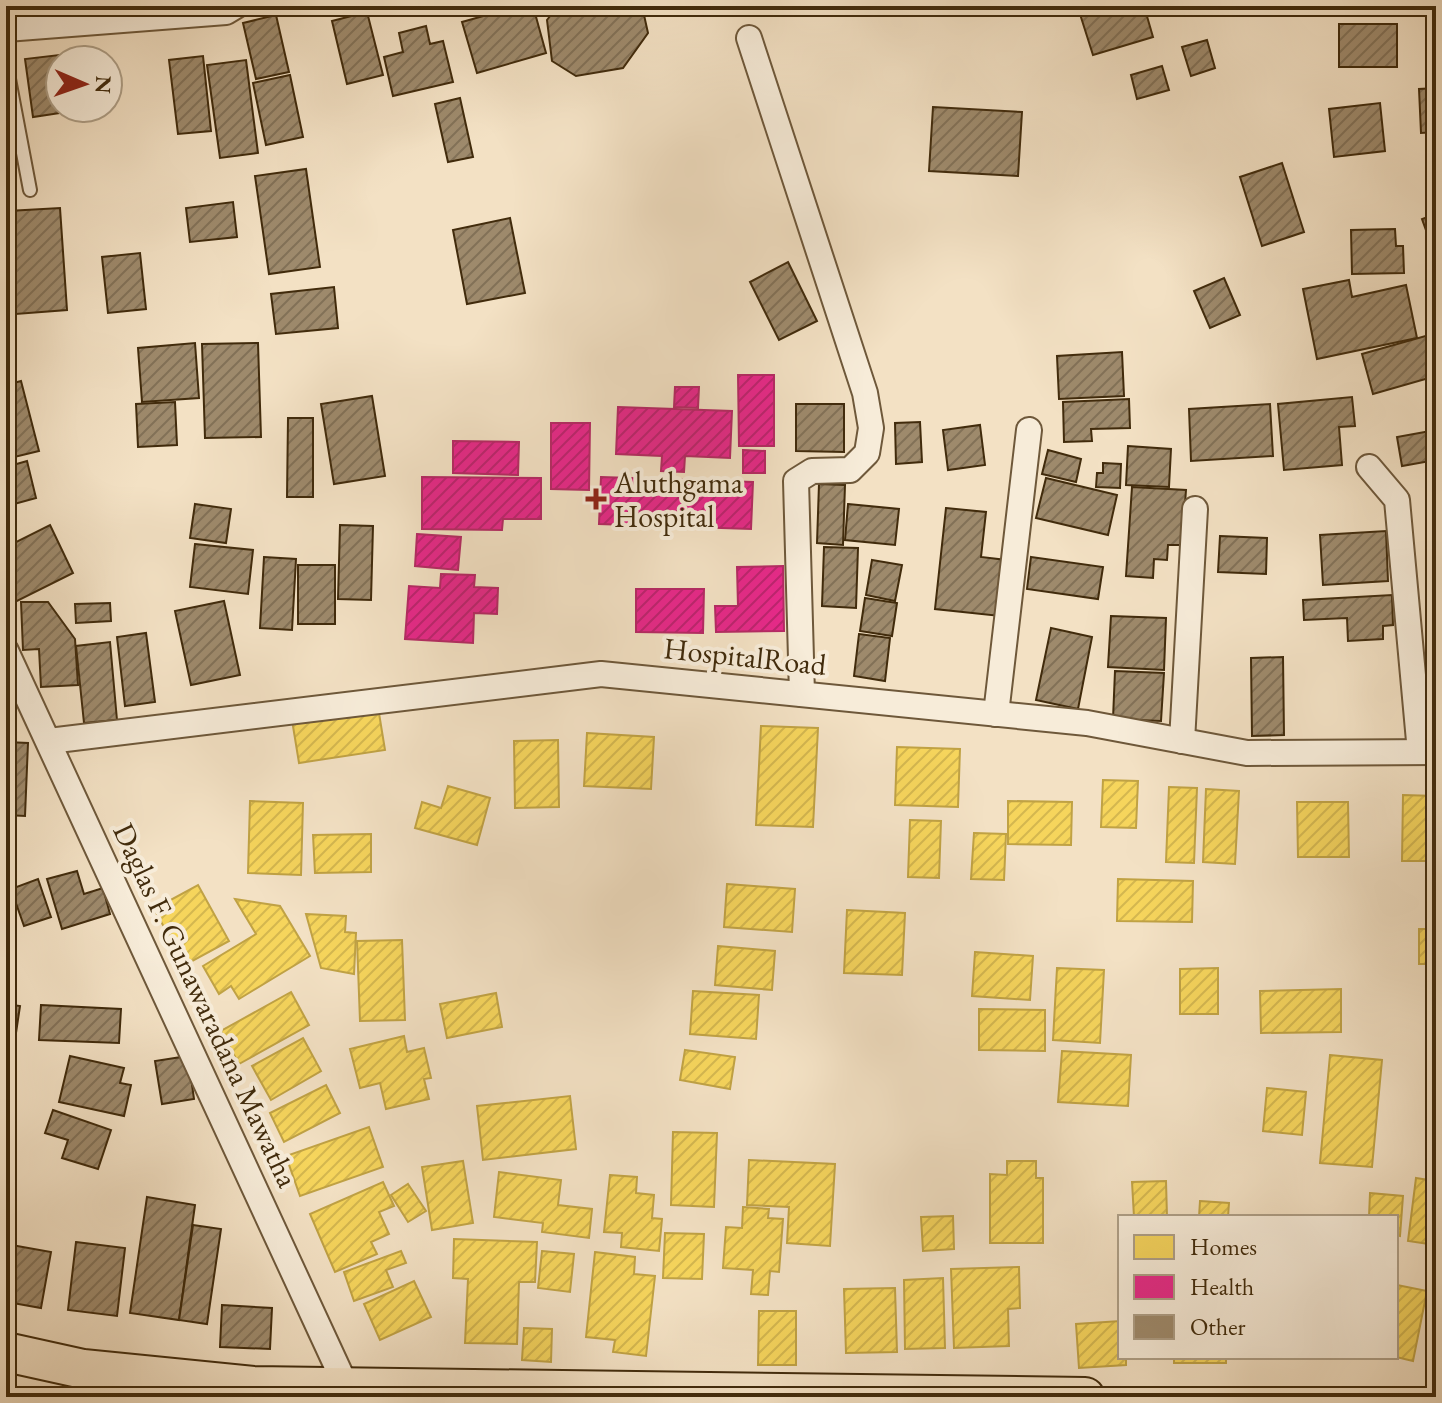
<svg xmlns="http://www.w3.org/2000/svg" width="1442" height="1403" font-family="'EB Garamond',serif">
  <style>
    .homes { fill: url(#homes-hatch); stroke: #c0a244; stroke-width: 2 }
    .health { fill: url(#health-hatch); stroke: #b52a64; stroke-width: 2 }
    .building { fill: url(#building-hatch); stroke: #412b0c; stroke-width: 2 }
    .lines { fill: none; stroke-linecap: round; stroke-linejoin: round }
    .lane-casing { stroke: #6e583a; stroke-width: 16 }
    .street-casing { stroke: #6e583a; stroke-width: 28 }
    .primary-casing { stroke: #412b0c; stroke-width: 42 }
    .lane { stroke: #f7ecd9; stroke-width: 12 }
    .street { stroke: #f7ecd9; stroke-width: 24 }
    .primary { stroke: #f3e1c4; stroke-width: 38 }
    .poi-dot { fill: #8f2418; stroke: #f7ecd9; stroke-width: 3 }
    .labels { text-anchor: middle; dominant-baseline: central; stroke-width: 8; stroke-linejoin: round; paint-order: stroke }
    .poi-label { font-size: 30px; fill: #412b0c; stroke: #f7ecd9; text-anchor: start }
    .street-label { font-size: 30px; fill: #412b0c; stroke: #f7ecd9 }
  </style>
  <defs>
    <pattern id="homes-hatch" width="6" height="6" patternUnits="userSpaceOnUse" patternTransform="scale(2)"><rect width="6" height="6" fill="#f6d55c"/><path d="M-1 1l2-2M0 6l6-6M5 7l2-2" fill="none" stroke="#d4b74f"/></pattern>
    <pattern id="health-hatch" width="6" height="6" patternUnits="userSpaceOnUse" patternTransform="scale(2)"><rect width="6" height="6" fill="#e7298a"/><path d="M-1 1l2-2M0 6l6-6M5 7l2-2" fill="none" stroke="#bd236f"/></pattern>
    <pattern id="building-hatch" width="6" height="6" patternUnits="userSpaceOnUse" patternTransform="scale(2)"><rect width="6" height="6" fill="#9e8a6c"/><path d="M-1 1l2-2M0 6l6-6M5 7l2-2" fill="none" stroke="#827157"/></pattern>
  </defs>
  <rect width="100%" height="100%" fill="#f3e1c4"/>
  <filter id="stains"><feTurbulence type="fractalNoise" baseFrequency=".0025" numOctaves="4"/><feColorMatrix values="0 0 0 0 .2 0 0 0 0 .09 0 0 0 0 .02 0 0 0 .5 -.17"/></filter>
  <radialGradient id="worn" r=".72"><stop offset=".6" stop-color="#630" stop-opacity="0"/><stop offset="1" stop-color="#630" stop-opacity=".3"/></radialGradient>
  <!-- homes -->
  <g class="homes">
    <path d="M378,707L385,750L299,763L292,720Z"/>
    <path d="M761,726L818,728L813,827L756,825Z"/>
    <path d="M587,733L654,737L651,789L584,786Z"/>
    <path d="M558,740L559,807L515,808L514,741Z"/>
    <path d="M897,747L960,749L958,807L895,805Z"/>
    <path d="M1103,780L1138,781L1136,828L1101,827Z"/>
    <path d="M448,786L490,798L477,845L415,828L422,802L441,808Z"/>
    <path d="M1169,787L1197,788L1194,863L1166,862Z"/>
    <path d="M1206,789L1239,791L1235,864L1203,862Z"/>
    <path d="M1403,795L1436,796V861H1402Z"/>
    <path d="M250,801L303,803L301,875L248,873Z"/>
    <path d="M1008,801L1072,802L1071,845L1008,844Z"/>
    <path d="M1297,802H1348L1349,857H1298Z"/>
    <path d="M910,820L941,821L939,878L908,877Z"/>
    <path d="M974,833L1006,834L1004,880L971,879Z"/>
    <path d="M371,834V872L315,873L313,835Z"/>
    <path d="M1118,879L1193,881L1192,922L1117,921Z"/>
    <path d="M727,884L795,889L792,932L724,927Z"/>
    <path d="M198,885L229,941L185,965L154,909Z"/>
    <path d="M235,899L280,906L310,956L239,999L231,986L219,994L203,966L256,934Z"/>
    <path d="M1430,900H1436V964H1419V929H1431Z"/>
    <path d="M847,910L905,913L902,975L844,973Z"/>
    <path d="M306,914L346,916L345,932L356,933L354,974L321,968Z"/>
    <path d="M402,940L405,1020L360,1021L357,941Z"/>
    <path d="M718,946L775,951L772,990L715,985Z"/>
    <path d="M975,952L1033,956L1030,1000L972,996Z"/>
    <path d="M1057,968L1104,970L1100,1043L1053,1040Z"/>
    <path d="M1218,968V1014H1180V969Z"/>
    <path d="M1341,989V1032L1261,1033L1260,991Z"/>
    <path d="M693,991L759,995L756,1039L690,1034Z"/>
    <path d="M291,992L309,1025L239,1064L221,1031Z"/>
    <path d="M496,993L502,1027L447,1038L440,1004Z"/>
    <path d="M979,1009L1045,1010V1051L979,1050Z"/>
    <path d="M404,1036L407,1052L424,1048L431,1078L424,1079L429,1099L386,1109L380,1083L360,1088L350,1049Z"/>
    <path d="M303,1038L321,1071L271,1100L252,1066Z"/>
    <path d="M685,1050L735,1057L730,1089L680,1080Z"/>
    <path d="M1062,1051L1131,1055L1128,1106L1058,1102Z"/>
    <path d="M1330,1055L1382,1060L1372,1167L1320,1163Z"/>
    <path d="M326,1085L340,1113L284,1142L270,1113Z"/>
    <path d="M1267,1088L1306,1092L1302,1135L1263,1131Z"/>
    <path d="M570,1096L576,1149L483,1160L477,1106Z"/>
    <path d="M369,1127L383,1167L300,1196L286,1156Z"/>
    <path d="M673,1132L717,1133L714,1207L671,1205Z"/>
    <path d="M749,1160L835,1164L830,1246L787,1243L789,1207L747,1205Z"/>
    <path d="M463,1161L473,1223L432,1230L422,1167Z"/>
    <path d="M1007,1161H1036V1178H1043V1243H990V1174L1007,1175Z"/>
    <path d="M499,1172L561,1180L558,1205L592,1209L589,1238L542,1232L543,1223L494,1217Z"/>
    <path d="M610,1175L637,1177L636,1193L654,1195L652,1218L662,1219L659,1251L621,1247L622,1233L604,1232Z"/>
    <path d="M1416,1178L1436,1181V1245L1408,1241Z"/>
    <path d="M1166,1181L1167,1217H1134L1132,1182Z"/>
    <path d="M383,1182L394,1206L379,1212L389,1234L371,1242L377,1254L335,1272L310,1214Z"/>
    <path d="M408,1184L426,1211L408,1222L391,1195Z"/>
    <path d="M1370,1193L1403,1196L1400,1236L1396,1235V1217H1369Z"/>
    <path d="M1200,1201L1229,1203L1228,1217H1199Z"/>
    <path d="M743,1207L769,1209L768,1218L783,1219L779,1272L770,1271L768,1295L751,1294L753,1270L723,1268L726,1227L742,1228Z"/>
    <path d="M953,1216L954,1249L923,1251L921,1217Z"/>
    <path d="M665,1233L704,1234L702,1279L663,1278Z"/>
    <path d="M454,1239L537,1242L535,1282H519L517,1344L465,1343L468,1279L453,1278Z"/>
    <path d="M401,1251L406,1263L386,1270L393,1287L354,1301L344,1272Z"/>
    <path d="M542,1251L574,1254L570,1292L538,1288Z"/>
    <path d="M595,1252L635,1257L634,1274L655,1276L646,1356L613,1352L615,1340L586,1337Z"/>
    <path d="M1019,1267L1020,1308L1008,1309L1009,1346L954,1348L951,1269Z"/>
    <path d="M943,1278L945,1348L905,1349L904,1280Z"/>
    <path d="M414,1281L431,1317L380,1340L364,1304Z"/>
    <path d="M1397,1285L1427,1291L1413,1361L1396,1357Z"/>
    <path d="M895,1288L897,1352L846,1353L844,1289Z"/>
    <path d="M759,1311H796V1365H758Z"/>
    <path d="M1120,1321V1357H1126V1365L1079,1368L1076,1324Z"/>
    <path d="M524,1328L552,1329L551,1362L522,1360Z"/>
    <rect x="1174" y="1357" width="52" height="6"/>
  </g>
  <!-- health -->
  <g class="health">
    <path d="M738,375H774V446H739Z"/>
    <path d="M675,387H699L698,408L674,407Z"/>
    <path d="M618,407L732,411L730,458L685,456L684,472L661,471L662,456L616,454Z"/>
    <path d="M551,423H590L589,490L551,489Z"/>
    <path d="M453,441L519,442L518,475L453,473Z"/>
    <path d="M743,450L765,451V473H743Z"/>
    <path d="M422,477L541,478V519H503L502,530L422,529Z"/>
    <path d="M601,477L753,482L751,529L599,524Z"/>
    <path d="M417,534L461,537L458,570L415,566Z"/>
    <path d="M783,566L784,631L716,632L715,606H738L737,567Z"/>
    <path d="M441,574L475,575L474,587L498,588L497,614L474,613L473,643L405,639L409,586L440,588Z"/>
    <path d="M636,589H704L703,633L636,632Z"/>
  </g>
  <!-- building -->
  <g class="building">
    <path d="M6,6H70L6,11Z"/>
    <path d="M519,6H533L546,53L477,73L462,22Z"/>
    <path d="M558,6H642L648,33L623,68L576,76L552,61L547,20Z"/>
    <path d="M1095,6H1144L1153,37L1093,55L1079,11Z"/>
    <path d="M1200,6H1228V7L1202,14Z"/>
    <path d="M367,12L383,75L347,84L332,21Z"/>
    <path d="M276,15L289,72L256,79L243,23Z"/>
    <rect x="1339" y="24" width="58" height="43"/>
    <path d="M426,26L430,44L443,41L453,82L393,96L384,57L403,52L399,33Z"/>
    <path d="M1207,40L1215,68L1191,76L1182,47Z"/>
    <path d="M59,55L60,108H67V112L33,117L25,59Z"/>
    <path d="M203,56L211,131L178,134L169,60Z"/>
    <path d="M246,60L258,153L220,158L207,65Z"/>
    <path d="M1162,66L1169,90L1137,99L1131,75Z"/>
    <path d="M290,75L303,137L266,145L253,83Z"/>
    <path d="M1436,88V132L1421,133L1419,89Z"/>
    <path d="M460,98L473,157L448,162L435,104Z"/>
    <path d="M1380,103L1385,151L1334,157L1329,109Z"/>
    <path d="M933,107L1022,112L1018,176L929,171Z"/>
    <path d="M1282,163L1304,232L1262,246L1240,177Z"/>
    <path d="M306,169L320,267L269,274L255,176Z"/>
    <path d="M233,202L237,237L190,242L186,208Z"/>
    <path d="M60,208L67,310L16,314L8,211Z"/>
    <path d="M1436,214V258L1422,219Z"/>
    <path d="M510,218L525,293L467,304L453,230Z"/>
    <path d="M1395,229L1396,246H1403L1404,273L1352,274L1351,230Z"/>
    <path d="M140,253L146,309L108,313L102,257Z"/>
    <path d="M788,262L817,321L779,340L750,282Z"/>
    <path d="M1224,278L1240,315L1210,328L1194,291Z"/>
    <path d="M1349,280L1352,297L1406,285L1417,338L1317,359L1303,289Z"/>
    <path d="M334,287L338,328L276,334L271,294Z"/>
    <path d="M6,312L11,361H6Z"/>
    <path d="M1436,333V376L1373,394L1362,354Z"/>
    <path d="M195,343L199,398L142,402L138,348Z"/>
    <path d="M258,343L261,437L205,438L202,344Z"/>
    <path d="M1122,352L1124,396L1059,399L1057,356Z"/>
    <path d="M21,381L39,451L6,459V385Z"/>
    <path d="M372,396L385,476L334,484L321,404Z"/>
    <path d="M1352,397L1355,426L1339,427L1342,465L1284,470L1278,404Z"/>
    <path d="M1129,399L1130,428L1091,429L1092,441L1064,442L1063,402Z"/>
    <path d="M175,402L177,445L138,447L136,404Z"/>
    <path d="M796,404H844V452L796,451Z"/>
    <path d="M1270,404L1273,456L1191,461L1189,409Z"/>
    <path d="M288,418H313V497H287Z"/>
    <path d="M920,422L922,462L896,464L895,423Z"/>
    <path d="M980,425L985,465L948,470L943,430Z"/>
    <path d="M1436,430V460L1402,466L1397,437Z"/>
    <path d="M1128,446L1171,449L1169,487L1126,485Z"/>
    <path d="M1048,450L1081,459L1076,482L1042,474Z"/>
    <path d="M27,461L36,498L7,506L6,467Z"/>
    <path d="M1103,463L1121,464L1120,488L1096,487L1097,473H1103Z"/>
    <path d="M1046,478L1117,495L1108,535L1036,518Z"/>
    <path d="M819,484L845,485L843,545L817,543Z"/>
    <path d="M1132,487L1186,490L1182,545H1168L1167,560L1154,559L1153,578L1126,576Z"/>
    <path d="M195,504L231,509L226,543L190,538Z"/>
    <path d="M848,504L899,509L895,545L845,540Z"/>
    <path d="M946,508L986,512L981,557L1006,560L1000,616L935,609Z"/>
    <path d="M50,525L73,573L15,602L6,585V547Z"/>
    <path d="M340,525L373,526L371,600L338,599Z"/>
    <path d="M1386,531L1388,581L1323,585L1320,535Z"/>
    <path d="M1220,536L1267,538L1266,574L1218,572Z"/>
    <path d="M195,544L253,550L248,594L190,587Z"/>
    <path d="M824,547L858,548L856,608L822,606Z"/>
    <path d="M264,557L296,559L292,630L260,628Z"/>
    <path d="M1031,557L1103,567L1098,599L1027,589Z"/>
    <path d="M872,560L902,565L895,601L866,595Z"/>
    <rect x="298" y="565" width="37" height="59"/>
    <path d="M1392,595L1393,625L1383,626V639L1348,641L1347,618L1304,620L1303,600Z"/>
    <path d="M865,598L897,603L892,636L860,631Z"/>
    <path d="M224,601L240,675L191,685L175,611Z"/>
    <path d="M21,602H48L75,639L78,685L41,687L39,649L23,650Z"/>
    <path d="M110,603L111,621L76,623L75,604Z"/>
    <path d="M1111,616L1166,618L1164,670L1108,667Z"/>
    <path d="M1051,628L1092,637L1078,709L1036,700Z"/>
    <path d="M146,633L155,702L125,706L117,637Z"/>
    <path d="M859,634L890,638L885,681L854,676Z"/>
    <path d="M110,642L117,720L84,723L76,646Z"/>
    <path d="M1283,657L1284,735L1252,736L1251,658Z"/>
    <path d="M1115,671L1164,673L1161,721L1113,719Z"/>
    <path d="M6,742L28,743L25,816L6,815Z"/>
    <path d="M77,871L84,894L103,888L110,914L62,929L47,879Z"/>
    <path d="M38,879L51,917L24,926L11,889Z"/>
    <path d="M6,1004L20,1006L9,1080L6,1079Z"/>
    <path d="M41,1005L121,1009L119,1043L39,1040Z"/>
    <path d="M70,1056L124,1068L120,1083L131,1085L124,1116L59,1102Z"/>
    <path d="M188,1056L194,1099L162,1104L155,1061Z"/>
    <path d="M53,1110L111,1130L98,1169L62,1158L68,1140L45,1133Z"/>
    <path d="M147,1197L195,1205L179,1320L130,1313Z"/>
    <path d="M193,1225L221,1229L207,1324L179,1320Z"/>
    <path d="M76,1242L125,1248L117,1316L68,1310Z"/>
    <path d="M6,1244L51,1252L41,1308L7,1302L10,1288L6,1287Z"/>
    <path d="M222,1305L272,1308L270,1349L220,1347Z"/>
  </g>
  <g class="lines">
    <defs>
      <path id="lane" d="M6,63L30,190"/>
      <g id="street">
        <path d="M6,29L226,12L236,6"/>
        <path d="M749,38L865,393L871,428L867,453L850,470L812,471L796,481L802,694"/>
        <path d="M1369,467L1397,500L1420,752"/>
        <path d="M6,651L346,1386"/>
        <path d="M996,714L1029,430"/>
        <path d="M49,741L601,674L1087,723L1247,753L1436,752"/>
        <path d="M1182,741L1195,509"/>
      </g>
      <path id="primary" d="M6,1352L83,1369L253,1386L1085,1397"/>
    </defs>
    <!-- lane casing -->
    <use href="#lane" class="lane-casing"/>
    <!-- street casing -->
    <use href="#street" class="street-casing"/>
    <!-- primary casing -->
    <use href="#primary" class="primary-casing"/>
    <!-- lane -->
    <use href="#lane" class="lane"/>
    <!-- street -->
    <use href="#street" class="street"/>
    <!-- primary -->
    <use href="#primary" class="primary"/>
  </g>
  <!-- markers -->
  <path class="poi-dot" d="M592 487h8v8h8v8h-8v8h-8v-8h-8v-8h8z"/>
  <g class="labels">
    <!-- poi labels -->
    <g class="poi-label">
      <text x="614" y="482">Aluthgama<tspan x="614" dy="34">Hospital</tspan></text>
    </g>
    <!-- street labels -->
    <g class="street-label">
      <text transform="translate(745 656) rotate(6)">HospitalRoad</text>
      <text transform="translate(206 1005) rotate(65)">Daglas F. Gunawaradana Mawatha</text>
    </g>
  </g>
  <!-- margin -->
  <rect width="1442" height="1403" fill="none" stroke="#f3e1c4" stroke-width="32"/>
  <rect x="8" y="8" width="1426" height="1387" fill="none" stroke="#412b0c" stroke-width="4"/>
  <rect x="16" y="16" width="1410" height="1371" fill="none" stroke="#412b0c" stroke-width="2"/>
  <!-- legend -->
  <rect x="1118" y="1215" width="280" height="144" fill="#f7ecd9" stroke="#ae9f87" stroke-width="2"/>
  <rect x="1134" y="1235" width="40" height="24" fill="#f6d55c" stroke="#ae9f87" stroke-width="2"/>
  <text x="1190" y="1255" font-size="24" fill="#412b0c">Homes</text>
  <rect x="1134" y="1275" width="40" height="24" fill="#e7298a" stroke="#ae9f87" stroke-width="2"/>
  <text x="1190" y="1295" font-size="24" fill="#412b0c">Health</text>
  <rect x="1134" y="1315" width="40" height="24" fill="#9e8a6c" stroke="#ae9f87" stroke-width="2"/>
  <text x="1190" y="1335" font-size="24" fill="#412b0c">Other</text>
  <!-- north arrow -->
  <g transform="translate(84 84) rotate(92)"><circle r="38" fill="#f7ecd9" stroke="#ae9f87" stroke-width="2"/>
  <path d="M0-6L14 30L0 20L-14 30Z" fill="#8f2418"/>
  <text y="-12" font-size="22" font-weight="bold" text-anchor="middle" fill="#412b0c">N</text>
  </g>
  <rect width="100%" height="100%" filter="url(#stains)"/>
  <rect width="100%" height="100%" fill="url(#worn)"/>
</svg>
